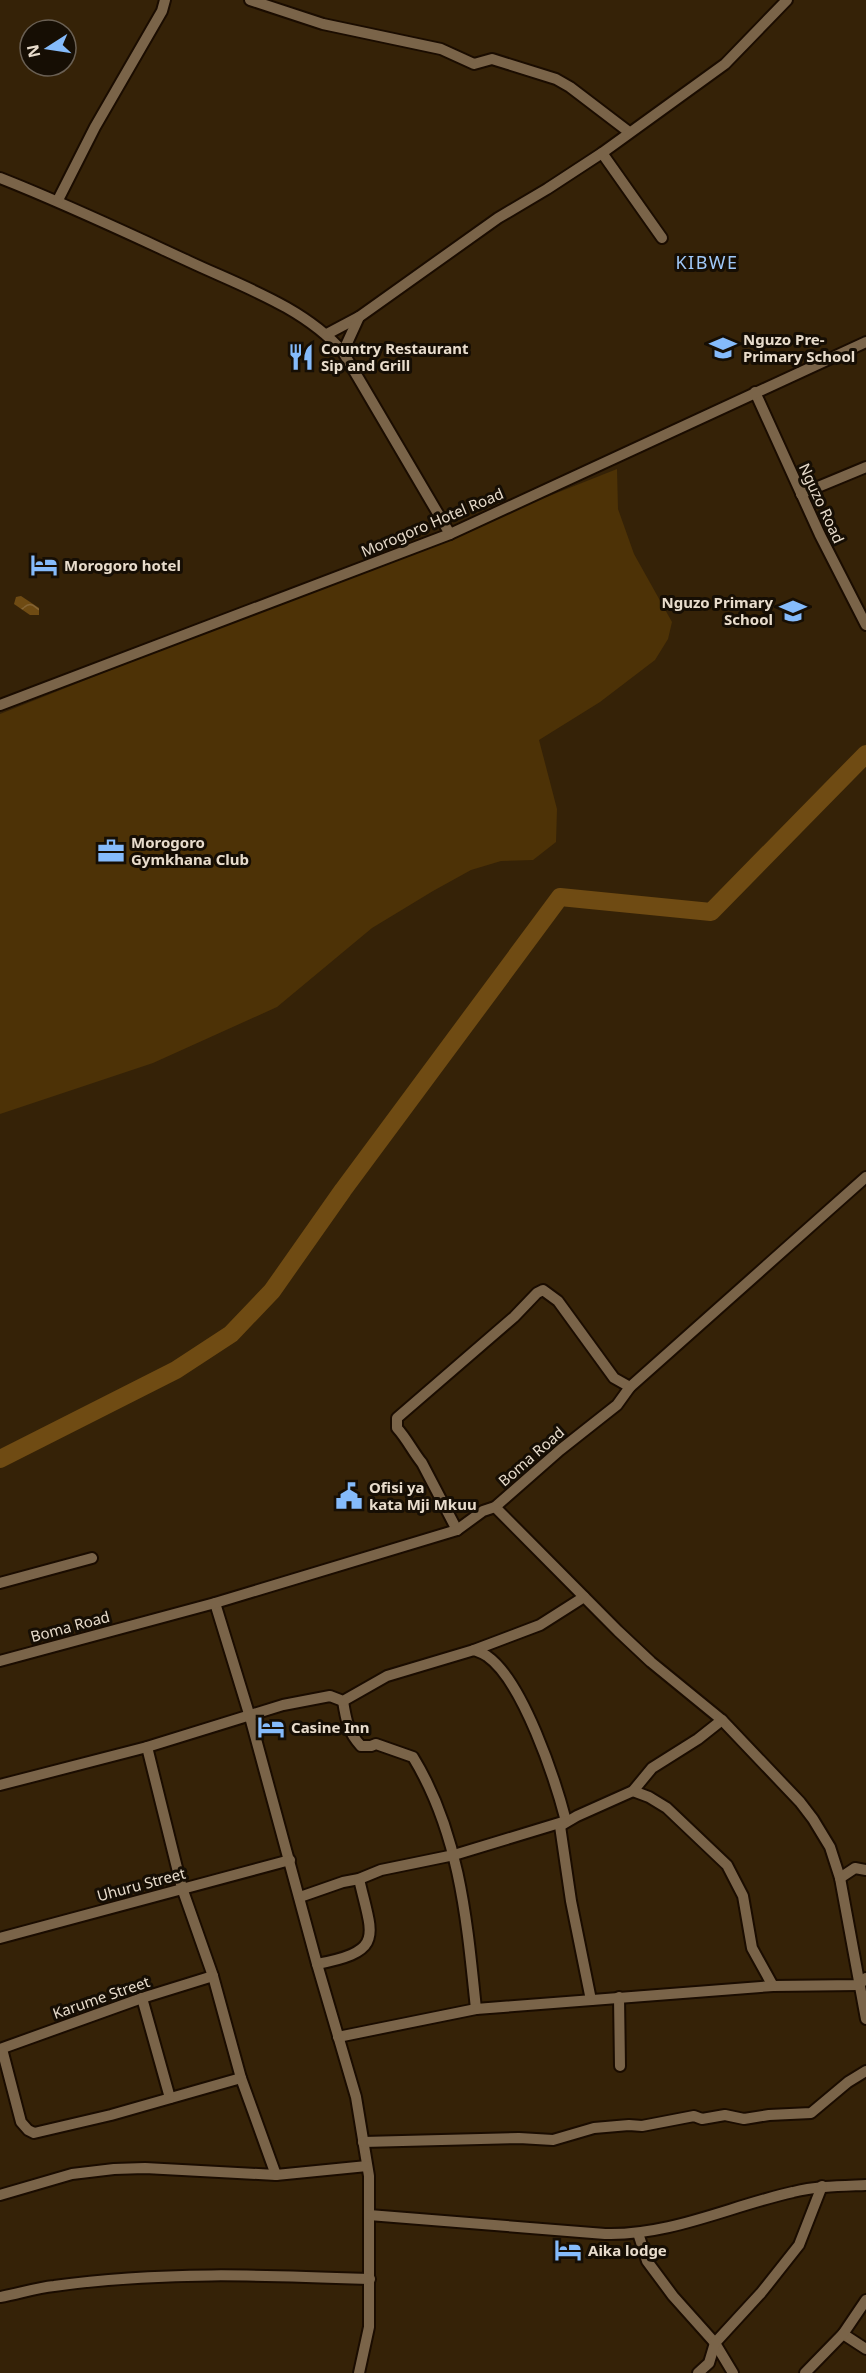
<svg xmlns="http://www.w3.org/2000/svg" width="866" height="2373" font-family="'Noto Sans',sans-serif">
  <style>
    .green { fill: #4d3206 }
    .water { fill: url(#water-waves) }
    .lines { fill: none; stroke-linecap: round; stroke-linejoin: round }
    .river { stroke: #6f4b13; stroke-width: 18 }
    .minor-casing { stroke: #1a0c00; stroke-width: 14 }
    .minor { stroke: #7a6449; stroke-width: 10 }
    .labels { text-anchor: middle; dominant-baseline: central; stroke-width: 6; stroke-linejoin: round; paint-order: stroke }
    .poi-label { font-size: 15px; font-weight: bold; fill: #e8dccc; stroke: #160e04; text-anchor: start }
    .street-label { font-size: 15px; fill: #e8dccc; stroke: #160e04 }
    .quarter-label { font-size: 18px; letter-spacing: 1.5px; fill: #a1c9f9; stroke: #160e04 }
  </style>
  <defs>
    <pattern id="water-waves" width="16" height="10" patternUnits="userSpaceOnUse" patternTransform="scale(1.5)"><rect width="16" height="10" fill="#6f4b13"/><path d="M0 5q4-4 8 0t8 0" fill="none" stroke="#846434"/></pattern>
  </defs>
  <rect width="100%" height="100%" fill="#352207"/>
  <!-- green -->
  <path class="green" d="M617,469L618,509L634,554L672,622L668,639L655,660L600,702L539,740L557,809L556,842L533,860L501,861L471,870L433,891L372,928L277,1007L153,1063L0,1114V714Z"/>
  <!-- water -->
  <path class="water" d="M21,596L39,608V615H30L14,604L16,597Z"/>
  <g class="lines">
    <!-- river -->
    <path class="river" d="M0,1459L176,1370L231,1334L272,1291L343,1190L560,897L711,912L866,754"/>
    <defs>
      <g id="minor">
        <path d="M250,0L323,24L441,49L474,64L492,59L556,79L570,87L629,132"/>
        <path d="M602,153L662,238"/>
        <path d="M0,178C64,203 125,232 188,261C241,286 304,307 343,352L450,534"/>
        <path d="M58,200L95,127L162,11L165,0"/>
        <path d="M327,334L359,317"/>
        <path d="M343,352L359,317L498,218L547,189L602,153L725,64L787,0"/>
        <path d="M755,392L820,535L866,625"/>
        <path d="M801,494L866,467"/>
        <path d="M0,705L450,534L866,342"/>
        <path d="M495,1507L618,1631L651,1662L722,1720L800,1802L813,1819L830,1847L840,1878L866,2019"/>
        <path d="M457,1530L422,1463C413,1452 407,1439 397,1428V1418L514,1317L537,1293L543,1290L558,1301L614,1378L630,1387"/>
        <path d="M0,1583L92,1558"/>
        <path d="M215,1603L250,1717L317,1964L356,2097L369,2176V2327L359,2373"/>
        <path d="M474,1650L540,1625L584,1597"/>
        <path d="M0,1661L215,1603L457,1530L483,1511L495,1507L560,1450L617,1405L630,1387L866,1177"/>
        <path d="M343,1701C346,1720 348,1732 361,1746H371L376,1744L413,1757C460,1834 467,1922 476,2009"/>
        <path d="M147,1747L182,1888L213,1976L241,2078L276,2175"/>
        <path d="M0,1785L147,1747L283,1705L330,1696L343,1701L387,1676L474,1650C479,1652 483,1653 487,1656C523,1681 555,1779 566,1821"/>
        <path d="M633,1791L649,1797L667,1808L727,1865L743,1896L752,1948L773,1986"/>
        <path d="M560,1826L577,1816L633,1791L652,1768L698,1739L722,1720"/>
        <path d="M560,1826L571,1901L591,2000"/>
        <path d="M840,1878L855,1868L866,1870"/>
        <path d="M300,1897L343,1882L359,1879L381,1870L454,1855L566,1821"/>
        <path d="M0,1938L290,1860"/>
        <path d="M317,1964C386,1951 372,1936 359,1879"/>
        <path d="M619,1997L620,2066"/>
        <path d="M142,1998L170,2098"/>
        <path d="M338,2037L476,2009L773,1986L859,1985L866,1978"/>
        <path d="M0,2049L142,1998L213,1976"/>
        <path d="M2,2049L21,2122L28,2130L34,2133L111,2115L241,2078"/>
        <path d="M363,2142L519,2138L553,2140L594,2128L629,2125L642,2126L694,2116L702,2119L725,2115L744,2119L769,2115L811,2113L848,2082L866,2071"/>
        <path d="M0,2195L72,2174L114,2169L145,2168L276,2175L367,2166"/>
        <path d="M369,2215L605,2234C670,2236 730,2206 793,2192C817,2186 841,2186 866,2185"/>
        <path d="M638,2233L647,2261L673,2296L715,2343L733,2373"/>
        <path d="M0,2297C18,2294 35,2288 54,2286C159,2271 264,2275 370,2279"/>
        <path d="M843,2334L866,2349"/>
        <path d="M698,2373L709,2363L715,2343L761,2293L799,2245L822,2186"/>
        <path d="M805,2373L843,2334L866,2300"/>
      </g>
    </defs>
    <!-- minor casing -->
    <use href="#minor" class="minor-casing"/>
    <!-- minor -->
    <use href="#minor" class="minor"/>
  </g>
  <!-- icons -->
  <defs>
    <symbol id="school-bare" viewBox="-9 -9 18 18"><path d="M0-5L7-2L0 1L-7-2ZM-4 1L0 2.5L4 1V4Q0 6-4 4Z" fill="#85bbfb" stroke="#160e04" stroke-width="2.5" paint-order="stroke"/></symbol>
    <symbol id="restaurant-bare" viewBox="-9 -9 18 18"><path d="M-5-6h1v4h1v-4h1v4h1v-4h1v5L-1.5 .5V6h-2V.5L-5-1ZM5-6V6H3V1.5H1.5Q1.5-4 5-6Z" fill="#85bbfb" stroke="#160e04" stroke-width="2.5" paint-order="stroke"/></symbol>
    <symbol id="hotel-bare" viewBox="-9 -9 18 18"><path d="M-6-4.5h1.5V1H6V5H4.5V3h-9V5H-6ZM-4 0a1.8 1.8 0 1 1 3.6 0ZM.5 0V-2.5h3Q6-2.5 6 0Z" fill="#85bbfb" stroke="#160e04" stroke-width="2.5" paint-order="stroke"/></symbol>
    <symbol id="office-bare" viewBox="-9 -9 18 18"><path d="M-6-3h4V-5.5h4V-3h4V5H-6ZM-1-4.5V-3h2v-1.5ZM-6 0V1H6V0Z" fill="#85bbfb" stroke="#160e04" stroke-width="2.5" paint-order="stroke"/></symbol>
    <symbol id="civic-bare" viewBox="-9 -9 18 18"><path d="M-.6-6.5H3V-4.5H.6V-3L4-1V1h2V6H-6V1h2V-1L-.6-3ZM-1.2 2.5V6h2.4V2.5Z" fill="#85bbfb" stroke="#160e04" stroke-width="2.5" paint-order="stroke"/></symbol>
  </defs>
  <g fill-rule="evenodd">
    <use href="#school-bare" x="704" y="329" width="38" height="38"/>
    <use href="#restaurant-bare" x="282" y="338" width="38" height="38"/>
    <use href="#hotel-bare" x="25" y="546" width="38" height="38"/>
    <use href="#school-bare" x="774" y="592" width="38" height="38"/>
    <use href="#office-bare" x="92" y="832" width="38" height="38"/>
    <use href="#civic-bare" x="330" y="1477" width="38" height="38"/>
    <use href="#hotel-bare" x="252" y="1708" width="38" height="38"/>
    <use href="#hotel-bare" x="549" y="2231" width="38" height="38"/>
  </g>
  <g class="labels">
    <!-- poi labels -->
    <g class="poi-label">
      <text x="743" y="339">Nguzo Pre-<tspan x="743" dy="17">Primary School</tspan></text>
      <text x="321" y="348">Country Restaurant<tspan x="321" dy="17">Sip and Grill</tspan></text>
      <text x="64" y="565">Morogoro hotel</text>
      <text x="773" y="602" text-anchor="end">Nguzo Primary<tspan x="773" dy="17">School</tspan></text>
      <text x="131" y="842">Morogoro<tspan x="131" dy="17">Gymkhana Club</tspan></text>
      <text x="369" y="1487">Ofisi ya<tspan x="369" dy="17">kata Mji Mkuu</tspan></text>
      <text x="291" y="1727">Casine Inn</text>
      <text x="588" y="2250">Aika lodge</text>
    </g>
    <!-- street labels -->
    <g class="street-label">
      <text transform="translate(822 503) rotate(65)">Nguzo Road</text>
      <text transform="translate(432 522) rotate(-23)">Morogoro Hotel Road</text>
      <text transform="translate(531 1456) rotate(-41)">Boma Road</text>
      <text transform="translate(70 1626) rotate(-15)">Boma Road</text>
      <text transform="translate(141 1884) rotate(-15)">Uhuru Street</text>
      <text transform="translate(101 1997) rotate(-19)">Karume Street</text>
    </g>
    <!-- quarter labels -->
    <g class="quarter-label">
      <text x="707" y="262">KIBWE</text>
    </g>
  </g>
  <!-- north arrow -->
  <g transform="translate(48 48) rotate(258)"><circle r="28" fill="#160e04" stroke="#6a6054" stroke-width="1.5"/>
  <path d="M0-4.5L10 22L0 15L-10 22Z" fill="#85bbfb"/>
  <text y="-9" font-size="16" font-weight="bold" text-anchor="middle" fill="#e8dccc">N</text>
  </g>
</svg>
